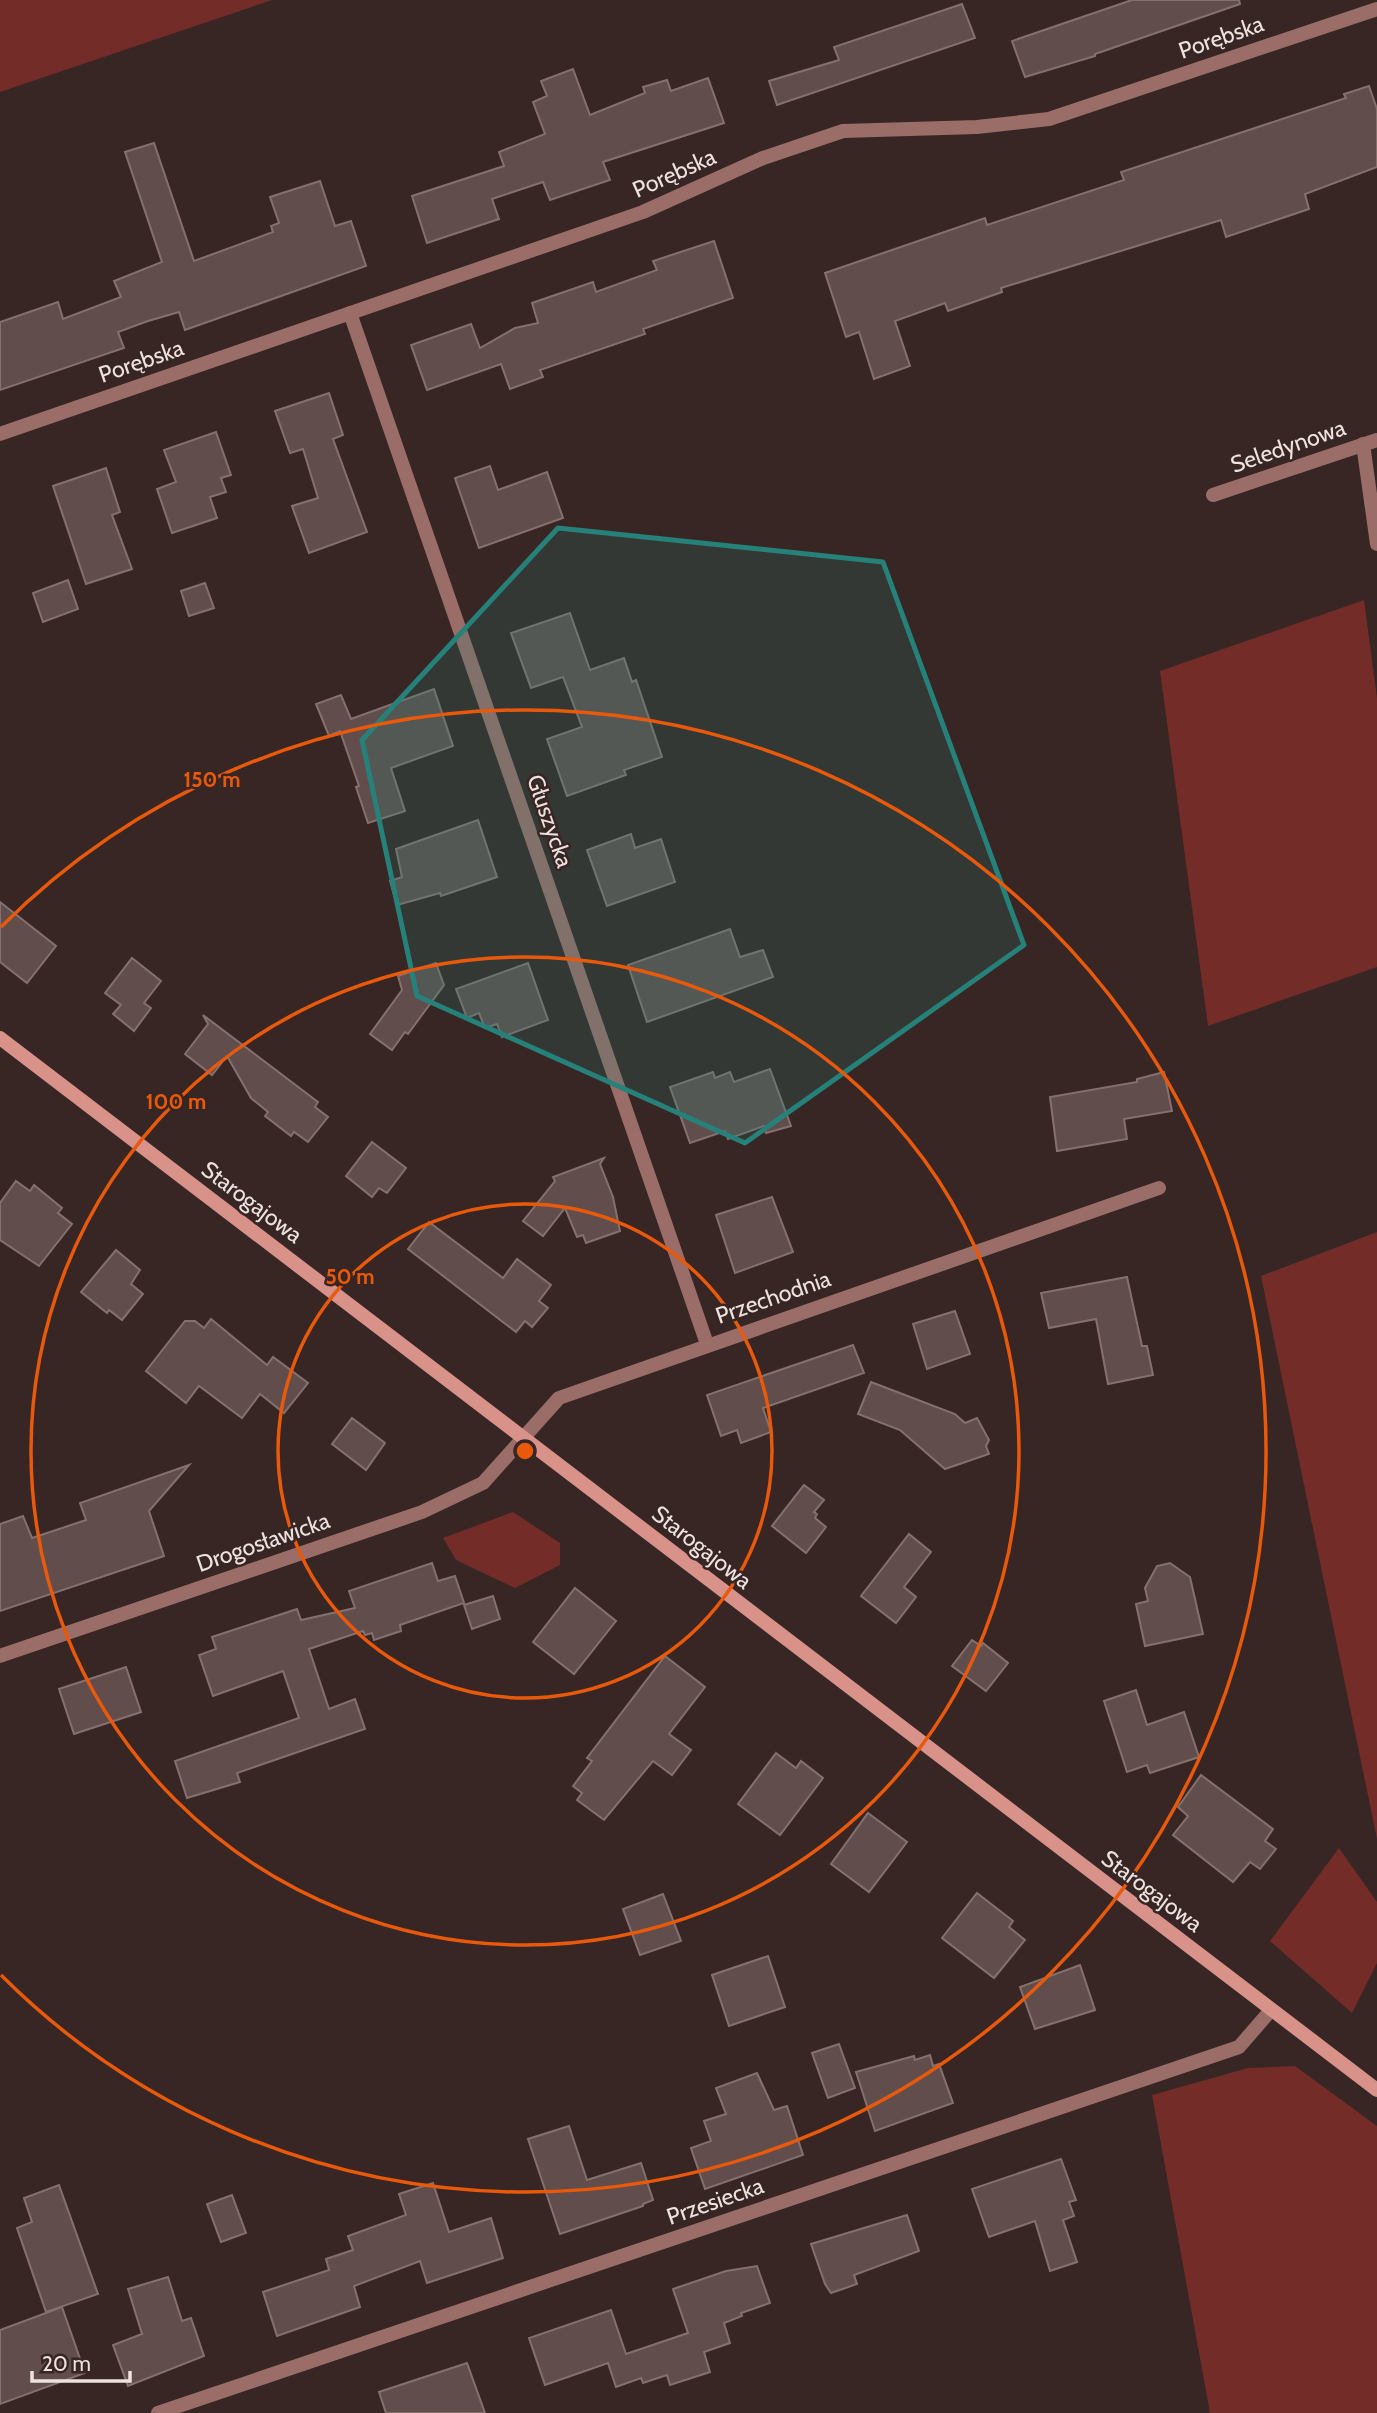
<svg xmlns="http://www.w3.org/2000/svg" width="1377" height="2413" font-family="Cabin,sans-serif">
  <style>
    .green { fill: #732c27 }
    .building { fill: #614e4c; stroke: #85706e; stroke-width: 2 }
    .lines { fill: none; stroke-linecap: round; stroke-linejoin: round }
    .street { stroke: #9a6d68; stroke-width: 14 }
    .secondary { stroke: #d9928a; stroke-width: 14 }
    .marked { fill: #258179; fill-opacity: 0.2; stroke: #258179; stroke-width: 5; stroke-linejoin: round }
    .ring { fill: none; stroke: #e8590c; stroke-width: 3.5 }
    .labels { text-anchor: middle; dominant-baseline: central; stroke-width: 5; stroke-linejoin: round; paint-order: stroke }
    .street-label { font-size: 23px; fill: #ede2e0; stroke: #372624 }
    .centre { fill: #e8590c; stroke: #372624; stroke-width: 3.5 }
    .ring-label { font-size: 21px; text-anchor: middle; font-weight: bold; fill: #e8590c; stroke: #372624; stroke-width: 5; stroke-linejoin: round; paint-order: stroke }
  </style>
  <rect width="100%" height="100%" fill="#372624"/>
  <!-- green -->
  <g class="green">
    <path d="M0,0H272L0,92Z"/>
    <path d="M1364,600L1377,698V967L1208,1026L1160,671Z"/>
    <path d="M1377,1232V1839L1261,1276Z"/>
    <path d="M513,1512L560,1543V1565L515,1588L456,1560L443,1538Z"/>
    <path d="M1339,1848L1377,1902V1963L1352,2013L1270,1941Z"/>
    <path d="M1295,2066L1377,2126V2413H1210L1152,2095L1248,2068Z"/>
  </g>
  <!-- building -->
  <g class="building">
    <path d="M1132,0H1239L1240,4L1095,54V56L1025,77L1012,41Z"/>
    <path d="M962,4L975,38L777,105L769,81L839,60L834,47Z"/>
    <path d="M573,69L590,115L645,93L643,87L667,80L671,91L708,78L724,123L603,162L610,180L550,200L543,182L492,199L499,219L427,243L412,196L504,166L499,152L545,134L533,102L547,96L541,81Z"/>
    <path d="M1369,86L1377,109V167L1305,194L1309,209L1226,237L1221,220L1001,288L1002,292L948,311L945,303L895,321L910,366L874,379L859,332L846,337L825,273L985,218L987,225L1124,180L1121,172L1346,98L1344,94Z"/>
    <path d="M154,143L194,261L273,232L271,226L279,223L270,197L320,181L335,226L351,221L366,266L185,330L179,312L148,321L118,332L124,348L0,390V322L58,302L63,319L121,297L114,281L162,262L125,152Z"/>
    <path d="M714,241L733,298L643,329L645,334L540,370L543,377L510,389L501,364L427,390L411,345L471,324L480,348L515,328L538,323L532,303L593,282L596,292L657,270L653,261Z"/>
    <path d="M329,393L343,435L333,439L367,532L309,553L292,506L318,498L303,449L290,453L275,411Z"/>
    <path d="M216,432L231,475L221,478L226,492L210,497L217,518L172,533L157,489L176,482L164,450Z"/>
    <path d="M490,466L498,490L547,472L563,518L479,548L455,478Z"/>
    <path d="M106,468L120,512L112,515L132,569L86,584L53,486Z"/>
    <path d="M68,580L78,609L43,622L33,593Z"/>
    <path d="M205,583L214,608L189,616L181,591Z"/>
    <path d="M570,613L590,670L624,658L632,682L636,680L662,757L624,770L626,775L567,796L547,739L582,727L563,677L531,688L511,633Z"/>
    <path d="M434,689L453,746L391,768L405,811L368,823L356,787L359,786L340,731L329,736L316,704L341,695L351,719Z"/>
    <path d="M478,820L497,877L441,896L440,893L397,905L390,881L402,877L396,849Z"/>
    <path d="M631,834L635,848L661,839L675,882L607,906L587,850Z"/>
    <path d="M0,902L56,946L27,983L0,962Z"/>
    <path d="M730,929L740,957L763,950L773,977L647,1022L628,965Z"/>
    <path d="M132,958L161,981L144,1003L151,1008L134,1031L113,1014L121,1005L105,993Z"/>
    <path d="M436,963L444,985L408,1034L405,1032L392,1050L370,1034L402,990L398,976Z"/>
    <path d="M528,963L548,1020L502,1037L497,1024L485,1028L479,1013L467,1018L456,989Z"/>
    <path d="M203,1015L318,1102L315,1107L328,1117L308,1142L294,1132L291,1136L265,1116L268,1112L251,1098L227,1056L212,1075L185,1054L208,1024Z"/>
    <path d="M770,1069L791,1126L766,1133L764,1126L728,1139L725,1131L690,1143L670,1087L713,1072L715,1078L730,1072L734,1082Z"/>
    <path d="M1164,1072L1172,1111L1124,1119L1127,1139L1057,1151L1050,1097L1137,1082V1079Z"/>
    <path d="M372,1142L406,1168L387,1193L379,1188L372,1197L346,1176Z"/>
    <path d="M604,1158L600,1164L613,1197L620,1231L586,1243L583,1235L577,1237L565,1208L543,1236L523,1221L555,1181L553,1177Z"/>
    <path d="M16,1181L30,1191L34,1185L62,1208L58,1213L72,1224L39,1266L0,1240V1203Z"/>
    <path d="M772,1197L793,1252L735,1273L716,1215Z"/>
    <path d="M429,1222L503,1278L517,1259L551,1285L539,1301L548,1308L532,1327L525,1321L516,1332L408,1249Z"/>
    <path d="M116,1250L140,1270L131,1284L143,1294L122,1320L109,1310L107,1313L81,1292Z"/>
    <path d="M1127,1277L1142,1346H1147L1153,1375L1108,1384L1096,1319L1049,1328L1041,1293Z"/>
    <path d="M955,1311L970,1354L927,1369L913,1324Z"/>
    <path d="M211,1319L267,1365L273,1357L308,1383L284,1413L260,1394L242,1418L199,1386L186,1403L146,1371L185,1321H195L204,1328Z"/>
    <path d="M853,1345L864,1373L763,1408L771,1432L741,1443L737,1430L721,1436L707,1395Z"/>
    <path d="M871,1382L955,1414L965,1423L977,1418L989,1440L986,1446L989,1454L945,1469L900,1430L858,1414Z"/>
    <path d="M352,1418L385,1443L366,1470L332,1444Z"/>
    <path d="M189,1465L149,1511L164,1556L0,1611V1524L23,1516L32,1538L86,1520L80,1503Z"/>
    <path d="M804,1485L824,1500L814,1512L817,1514L815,1518L826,1527L806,1553L772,1526Z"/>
    <path d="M909,1534L931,1552L904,1587L916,1597L896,1623L861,1596Z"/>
    <path d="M432,1563L438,1581L455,1576L464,1603L400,1625L401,1631L374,1640L372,1633L365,1635L363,1631L309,1649L329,1709L355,1699L365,1729L237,1773L240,1782L187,1798L175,1761L299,1718L283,1671L213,1696L199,1655L216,1649L212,1637L297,1609L301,1620L355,1608L349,1591Z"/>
    <path d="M1170,1563L1190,1577L1203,1634L1145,1646L1136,1604L1148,1601L1145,1588L1157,1566Z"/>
    <path d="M575,1588L616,1621L574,1674L533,1642Z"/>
    <path d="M493,1596L500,1619L472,1629L464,1605Z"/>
    <path d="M972,1640L981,1646L983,1643L1008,1663L986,1691L952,1666Z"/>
    <path d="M665,1656L705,1687L669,1734L691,1750L672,1775L653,1761L604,1820L577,1800L582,1793L573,1786L592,1761L587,1758Z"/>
    <path d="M126,1667L141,1712L74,1734L59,1689Z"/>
    <path d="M1136,1690L1147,1725L1184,1712L1199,1757L1150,1773L1147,1765L1127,1772L1104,1701Z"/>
    <path d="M776,1753L796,1768L801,1761L823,1778L780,1835L738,1804Z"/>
    <path d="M1201,1775L1273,1829L1265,1841L1276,1849L1260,1869L1250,1862L1233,1882L1173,1835L1188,1816L1178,1807Z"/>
    <path d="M868,1813L907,1842L869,1892L831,1864Z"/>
    <path d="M977,1893L1013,1921L1009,1927L1025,1940L994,1978L942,1938Z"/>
    <path d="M663,1894L681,1941L640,1955L623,1909Z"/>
    <path d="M768,1956L785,2007L729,2026L712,1975Z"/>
    <path d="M1080,1965L1095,2010L1035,2029L1020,1987Z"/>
    <path d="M839,2044L855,2088L828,2098L812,2053Z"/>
    <path d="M930,2055L933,2066L939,2064L953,2103L875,2131L856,2072L914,2056L915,2060Z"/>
    <path d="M757,2073L774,2110L787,2106L803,2155L705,2189L691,2148L711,2141L704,2121L726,2114L716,2088Z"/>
    <path d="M569,2126L587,2180L641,2163L653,2200L643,2204V2206L560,2234L528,2139Z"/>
    <path d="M1061,2159L1076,2200L1069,2202L1074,2216L1063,2220L1077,2262L1050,2271L1035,2221L989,2237L972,2189Z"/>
    <path d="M433,2183L449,2232L491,2218L503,2258L427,2283L420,2261L354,2286L360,2307L277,2336L263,2292L329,2270L326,2259L353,2250L348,2236L406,2215L399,2194Z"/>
    <path d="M59,2185L98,2294L46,2312L17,2228L32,2222L24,2198Z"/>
    <path d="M232,2195L246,2233L221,2242L207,2204Z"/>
    <path d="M907,2215L919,2251L854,2275L857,2284L831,2293L825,2284L811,2244Z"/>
    <path d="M757,2266L770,2303L741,2313L742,2316L724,2323L730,2343L704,2352L710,2372L670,2385L667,2375L643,2383L641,2378L616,2387L608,2363L545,2385L529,2338L611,2310L626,2354L688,2333L673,2289L726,2271Z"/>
    <path d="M168,2277L182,2321L191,2318L204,2356L128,2386L113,2345L142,2334L128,2289Z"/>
    <path d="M62,2307L85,2373L0,2404V2330Z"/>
    <path d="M467,2363L485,2413H386L379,2392Z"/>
  </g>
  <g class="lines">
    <!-- street -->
    <g class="street">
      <path d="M350,313L707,1344"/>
      <path d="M0,434L643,212L763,158L843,131L977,127L1049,119L1377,9"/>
      <path d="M1363,444L1377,544"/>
      <path d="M1213,495L1377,440"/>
      <path d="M0,1656L422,1512L483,1483L559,1398L1159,1188"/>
      <path d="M158,2413L1239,2047L1271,2010"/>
    </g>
    <!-- secondary -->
    <path class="secondary" d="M0,1038L1377,2090"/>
  </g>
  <!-- marked area -->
  <path class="marked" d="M558,528L883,562L1024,945L745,1143L417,996L362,740Z"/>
  <!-- distance rings -->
  <g class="ring">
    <circle cx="525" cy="1451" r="247"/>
    <circle cx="525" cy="1451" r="494"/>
    <path d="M1 927A741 741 0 1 1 1 1975"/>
  </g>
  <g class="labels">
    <!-- street labels -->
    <g class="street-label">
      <text transform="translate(1221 37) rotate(-19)">Porębska</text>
      <text transform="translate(674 173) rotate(-24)">Porębska</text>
      <text transform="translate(141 361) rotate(-19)">Porębska</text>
      <text transform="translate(1288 446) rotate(-19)">Seledynowa</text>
      <text transform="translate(550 821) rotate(71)">Głuszycka</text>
      <text transform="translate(252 1202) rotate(37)">Starogajowa</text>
      <text transform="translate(773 1297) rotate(-19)">Przechodnia</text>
      <text transform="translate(263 1542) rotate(-19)">Drogosławicka</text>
      <text transform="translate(702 1547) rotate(38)">Starogajowa</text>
      <text transform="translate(1152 1891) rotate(37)">Starogajowa</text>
      <text transform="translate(715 2201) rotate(-19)">Przesiecka</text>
    </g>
  </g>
  <circle cx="525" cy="1451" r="10" class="centre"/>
  <g class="ring-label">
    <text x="212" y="787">150 m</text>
    <text x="176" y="1109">100 m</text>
    <text x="350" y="1284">50 m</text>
  </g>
  <!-- scale -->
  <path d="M32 2371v10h98v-10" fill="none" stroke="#ede2e0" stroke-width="3.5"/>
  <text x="42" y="2371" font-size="21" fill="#ede2e0" stroke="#372624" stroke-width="5" paint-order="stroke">20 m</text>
</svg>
